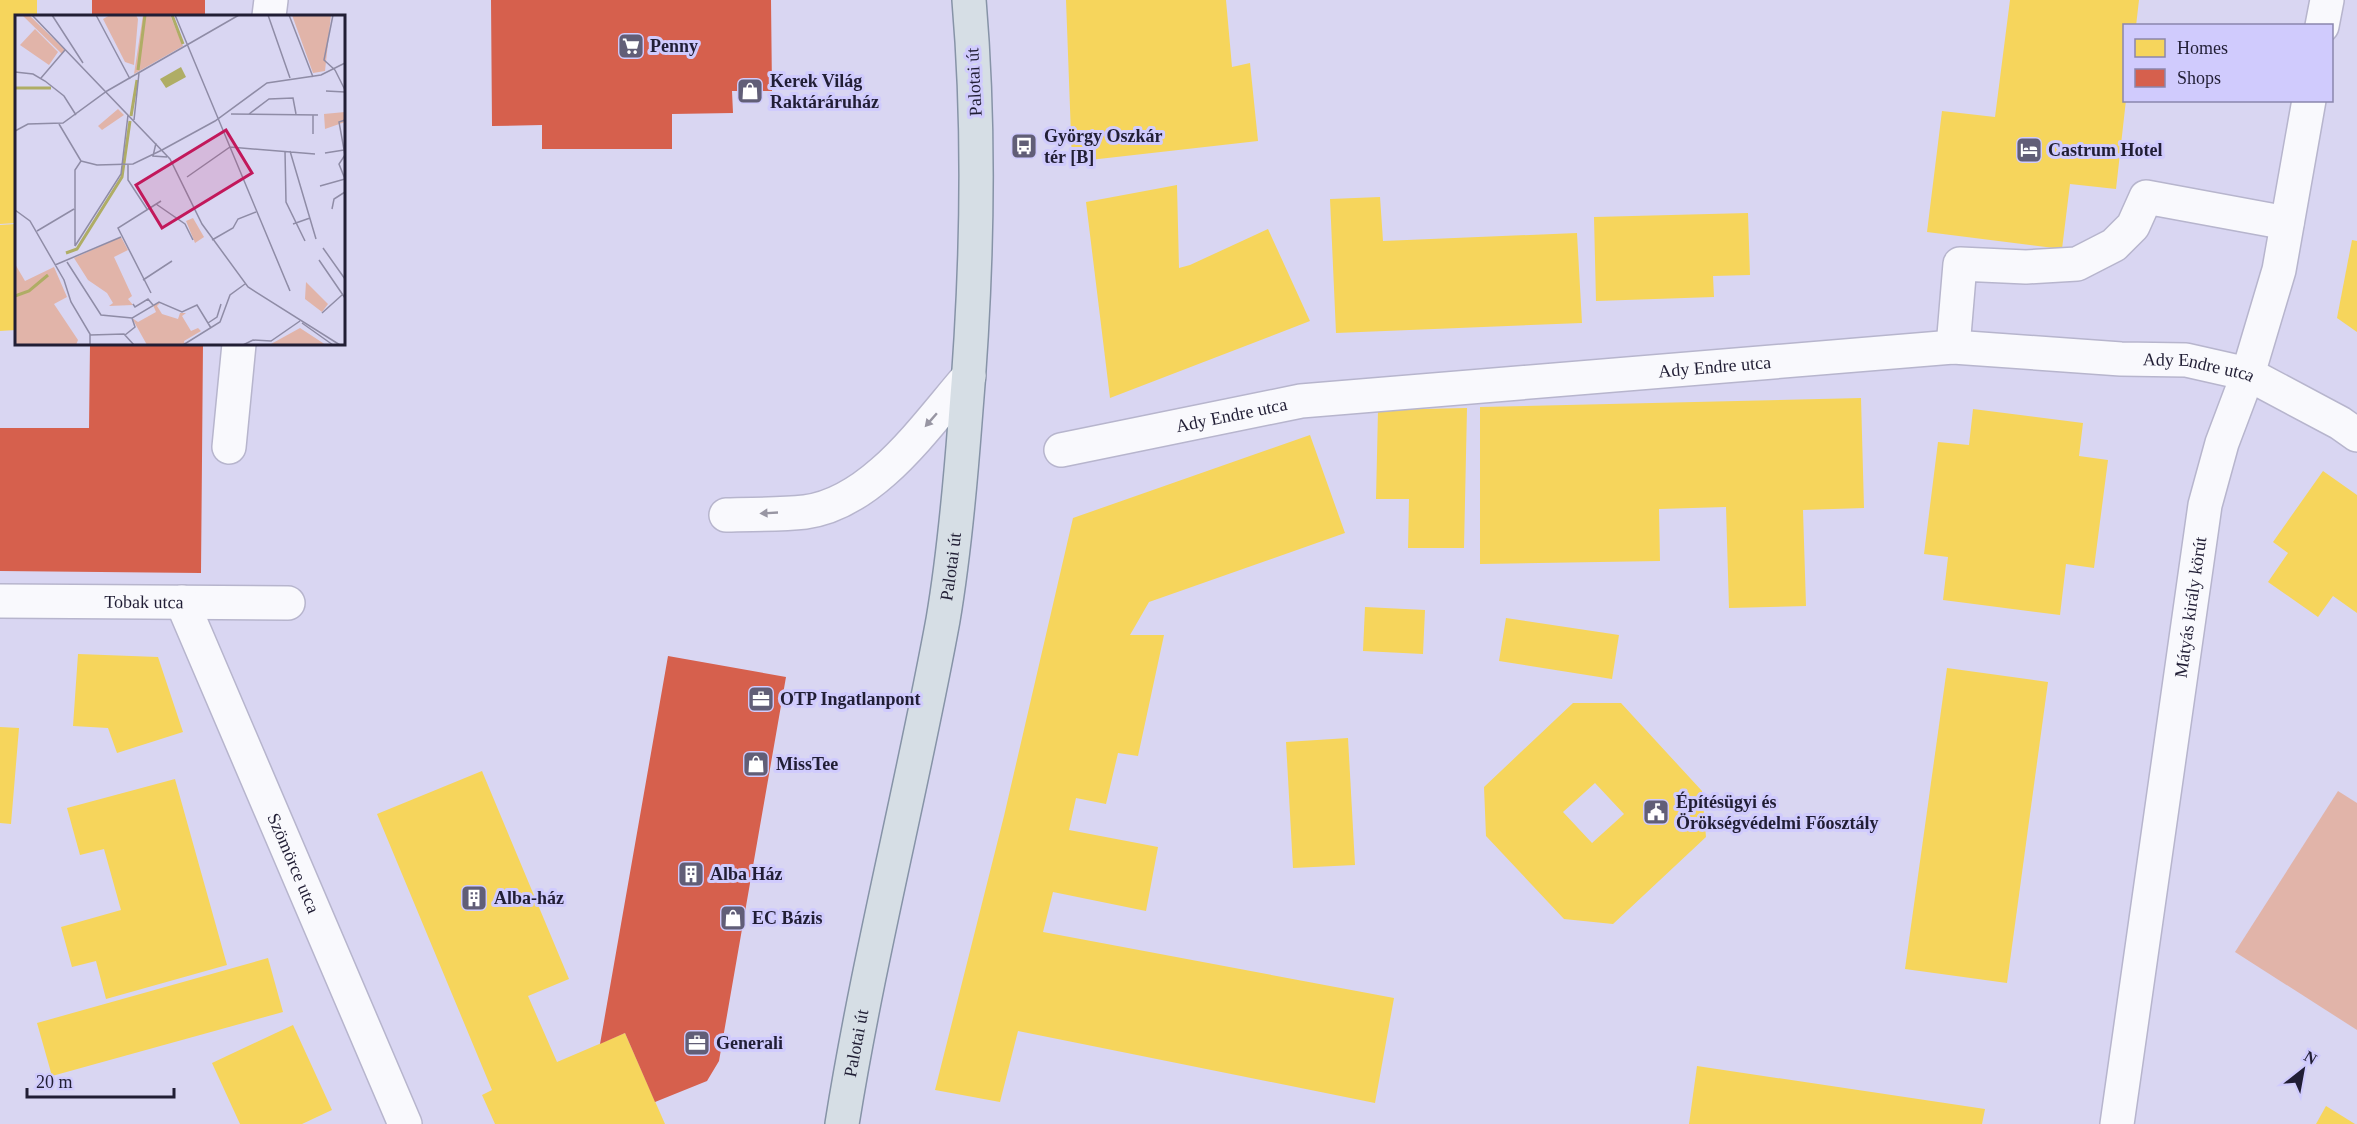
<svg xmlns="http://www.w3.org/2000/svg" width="2357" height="1124" font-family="Georgia,serif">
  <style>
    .green { fill: #e1b4a9 }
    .homes { fill: #f6d55c; fill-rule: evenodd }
    .shops { fill: #d6604d }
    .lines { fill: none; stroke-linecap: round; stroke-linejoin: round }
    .minor-casing { stroke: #b7b5cd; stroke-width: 36 }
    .major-casing { stroke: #8693a7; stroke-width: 36 }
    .minor { stroke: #f9f9fd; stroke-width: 33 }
    .major { stroke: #d6dee5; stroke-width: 33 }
    .oneway { fill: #9896a3 }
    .labels { text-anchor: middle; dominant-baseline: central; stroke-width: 6; stroke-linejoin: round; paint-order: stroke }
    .poi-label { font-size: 18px; font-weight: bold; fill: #211e35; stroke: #d0cbfd; text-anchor: start }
    .street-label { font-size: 18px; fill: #211e35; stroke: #d0cbfd }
    .inset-river { fill: none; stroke: #afad65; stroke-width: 3 }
    .inset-road { fill: none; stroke: #8f8ca6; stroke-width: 1.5 }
    .view { fill: #c2185b; fill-opacity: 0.15; stroke: #c2185b; stroke-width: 3 }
    .inset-edge { fill: none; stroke: #211e35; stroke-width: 3 }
  </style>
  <rect width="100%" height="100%" fill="#d9d6f2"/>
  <!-- green -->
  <path class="green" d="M2338,791L2357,803V1030L2235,952Z"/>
  <!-- homes -->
  <g class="homes">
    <path d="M0,0H37V16H16V223L0,224Z"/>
    <path d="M1066,0H1226L1232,67L1250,63L1258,141L1072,162Z"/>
    <path d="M2010,0H2139L2136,26H2124V100H2126L2116,189L2070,184L2062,249L1927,232L1942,111L1995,117Z"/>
    <path d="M1177,185L1179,268L1190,265L1268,229L1310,321L1110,398L1086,202Z"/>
    <path d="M1380,197L1383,241L1577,233L1582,323L1336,333L1330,199Z"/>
    <path d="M1748,213L1750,275L1713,276L1714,297L1596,301L1594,217Z"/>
    <path d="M16,224V330L0,331V225Z"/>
    <path d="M2352,240L2357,241V332L2337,318Z"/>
    <path d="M1861,398L1864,508L1803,510L1806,606L1729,608L1726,507L1659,509L1660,561L1480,564V407Z"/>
    <path d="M1467,408L1464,548H1408L1409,499H1376L1378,410Z"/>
    <path d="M1973,409L2083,423L2079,456L2108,460L2094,568L2066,564L2060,615L1943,600L1948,557L1924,554L1938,442L1969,445Z"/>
    <path d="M1310,435L1345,533L1149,602L1130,635H1164L1138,756L1118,753L1106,804L1076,798L1069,830L1158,847L1146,911L1053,892L1043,932L1394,998L1375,1103L1018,1031L1000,1102L935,1090L1004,816L1073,518Z"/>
    <path d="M2323,471L2357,495V613L2333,596L2318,617L2268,582L2288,553L2273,542Z"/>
    <path d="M1365,607L1425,610L1423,654L1363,651Z"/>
    <path d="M1506,618L1619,635L1612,679L1499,661Z"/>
    <path d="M78,654L158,657L183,732L117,753L108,728L73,726Z"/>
    <path d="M1947,668L2048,682L2007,983L1905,969Z"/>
    <path d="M1573,703H1621L1702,791L1706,837L1613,924L1564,919L1486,836L1484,787ZM1595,783L1624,814L1592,843L1563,812Z"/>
    <path d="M0,727L19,728L11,824L0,823Z"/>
    <path d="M1348,738L1355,865L1293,868L1286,742Z"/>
    <path d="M482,771L569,979L528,996L557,1062L625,1033L665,1124H495L482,1095L492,1090L377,814Z"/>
    <path d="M175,779L227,965L106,999L96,961L72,967L61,927L121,910L104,849L80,855L67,808Z"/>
    <path d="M268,958L283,1012L52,1076L37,1023Z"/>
    <path d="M293,1025L332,1110L302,1124H240L212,1063Z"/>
    <path d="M1697,1066L1985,1109L1982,1124H1689Z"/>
    <path d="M2326,1106L2355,1124H2316Z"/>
  </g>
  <!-- shops -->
  <g class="shops">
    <rect x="92" y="0" width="113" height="16"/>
    <path d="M491,0H771L772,91H732L733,113L672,114V149H542V125L492,126Z"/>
    <path d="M90,344H203L201,573L0,571V428H89Z"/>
    <path d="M668,656L786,677L719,1061L707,1081L655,1102L625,1033L600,1044Z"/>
  </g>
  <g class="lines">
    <defs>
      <g id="minor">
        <path d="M269,16L271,0"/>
        <path d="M2322,26L2327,0"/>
        <path d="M1953,347L1960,264L2026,267L2077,264L2114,245L2133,226L2146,197L2287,223"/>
        <path d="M229,447L239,344"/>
        <path id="s1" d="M1061,450L1301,401L1953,347L2121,359L2186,360L2248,374L2340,423L2357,435"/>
        <path d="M726,515C752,514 779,515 805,512C874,503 926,425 969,376"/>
        <path id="s2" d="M0,601L288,603"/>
        <path id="s3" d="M182,602L405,1124"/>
        <path id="s4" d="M2117,1124L2205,505L2222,443L2248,374L2279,270L2309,100"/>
      </g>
      <g id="major">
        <path id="s5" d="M842,1124C869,955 912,789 943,620C954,555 960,488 965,422C977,281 981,141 969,0"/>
      </g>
    </defs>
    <!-- minor casing -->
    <use href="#minor" class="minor-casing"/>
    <!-- major casing -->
    <use href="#major" class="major-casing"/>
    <!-- minor -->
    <use href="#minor" class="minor"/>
    <!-- major -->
    <use href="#major" class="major"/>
  </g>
  <!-- one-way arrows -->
  <defs><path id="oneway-solid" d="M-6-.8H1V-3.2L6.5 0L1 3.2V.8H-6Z" transform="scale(1.5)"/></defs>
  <g class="oneway">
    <use href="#oneway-solid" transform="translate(931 420) rotate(131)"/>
    <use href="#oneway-solid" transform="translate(769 513) rotate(177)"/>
  </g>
  <!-- icons -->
  <defs>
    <symbol id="supermarket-square" viewBox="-11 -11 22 22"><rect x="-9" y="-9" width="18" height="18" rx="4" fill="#615e77" stroke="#d0cbfd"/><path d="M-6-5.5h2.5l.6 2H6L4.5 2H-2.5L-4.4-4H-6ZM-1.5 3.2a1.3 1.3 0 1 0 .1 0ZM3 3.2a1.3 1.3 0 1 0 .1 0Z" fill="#fff"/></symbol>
    <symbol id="shop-square" viewBox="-11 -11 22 22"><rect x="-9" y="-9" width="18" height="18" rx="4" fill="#615e77" stroke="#d0cbfd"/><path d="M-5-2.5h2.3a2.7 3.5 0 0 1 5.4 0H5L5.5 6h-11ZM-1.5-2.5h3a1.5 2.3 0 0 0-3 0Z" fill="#fff"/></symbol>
    <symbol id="bus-square" viewBox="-11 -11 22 22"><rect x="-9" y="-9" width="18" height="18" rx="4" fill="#615e77" stroke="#d0cbfd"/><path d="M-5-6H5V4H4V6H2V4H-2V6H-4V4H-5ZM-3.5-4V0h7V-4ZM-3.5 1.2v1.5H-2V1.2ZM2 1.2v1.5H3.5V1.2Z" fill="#fff"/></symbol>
    <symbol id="hotel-square" viewBox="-11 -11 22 22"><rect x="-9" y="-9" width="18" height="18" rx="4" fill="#615e77" stroke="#d0cbfd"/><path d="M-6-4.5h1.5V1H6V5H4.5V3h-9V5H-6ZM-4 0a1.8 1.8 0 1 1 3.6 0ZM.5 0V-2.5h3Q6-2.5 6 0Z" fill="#fff"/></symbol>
    <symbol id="office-square" viewBox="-11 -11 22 22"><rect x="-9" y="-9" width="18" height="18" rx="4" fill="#615e77" stroke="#d0cbfd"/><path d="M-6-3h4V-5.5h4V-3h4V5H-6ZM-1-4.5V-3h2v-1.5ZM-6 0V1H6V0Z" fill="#fff"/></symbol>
    <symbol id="civic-square" viewBox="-11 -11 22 22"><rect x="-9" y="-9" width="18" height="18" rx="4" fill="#615e77" stroke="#d0cbfd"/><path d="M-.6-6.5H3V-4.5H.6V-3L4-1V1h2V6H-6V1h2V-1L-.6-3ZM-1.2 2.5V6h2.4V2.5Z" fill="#fff"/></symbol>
    <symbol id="building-square" viewBox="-11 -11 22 22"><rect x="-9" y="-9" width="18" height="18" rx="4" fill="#615e77" stroke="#d0cbfd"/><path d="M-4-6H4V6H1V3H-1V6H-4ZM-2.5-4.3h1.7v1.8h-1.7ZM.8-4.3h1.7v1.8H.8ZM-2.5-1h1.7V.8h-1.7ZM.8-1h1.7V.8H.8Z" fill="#fff"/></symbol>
  </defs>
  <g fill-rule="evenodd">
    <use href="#supermarket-square" x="616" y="31" width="30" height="30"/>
    <use href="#shop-square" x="735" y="76" width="30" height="30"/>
    <use href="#bus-square" x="1009" y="131" width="30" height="30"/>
    <use href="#hotel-square" x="2014" y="135" width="30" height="30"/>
    <use href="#office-square" x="746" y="684" width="30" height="30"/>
    <use href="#shop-square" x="741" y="749" width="30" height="30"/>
    <use href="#civic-square" x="1641" y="797" width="30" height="30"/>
    <use href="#building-square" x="676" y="859" width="30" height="30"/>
    <use href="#building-square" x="459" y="883" width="30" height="30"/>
    <use href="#shop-square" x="718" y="903" width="30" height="30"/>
    <use href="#office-square" x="682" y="1028" width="30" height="30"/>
  </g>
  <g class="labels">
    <!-- poi labels -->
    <g class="poi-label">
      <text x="650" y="46">Penny</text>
      <text x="770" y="81">Kerek Világ<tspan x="770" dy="21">Raktáráruház</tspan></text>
      <text x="1044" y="136">György Oszkár<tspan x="1044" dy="21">tér [B]</tspan></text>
      <text x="2048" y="150">Castrum Hotel</text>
      <text x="780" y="699">OTP Ingatlanpont</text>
      <text x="776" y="764">MissTee</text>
      <text x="1676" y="802">Építésügyi és<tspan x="1676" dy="21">Örökségvédelmi Főosztály</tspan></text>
      <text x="710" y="874">Alba Ház</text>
      <text x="494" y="898">Alba-ház</text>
      <text x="752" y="918">EC Bázis</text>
      <text x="716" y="1043">Generali</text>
    </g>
    <!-- street labels -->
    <g class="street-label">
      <text transform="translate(974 82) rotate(-93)">Palotai út</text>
      <text stroke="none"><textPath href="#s1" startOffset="660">Ady Endre utca</textPath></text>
      <text stroke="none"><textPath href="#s1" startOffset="1146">Ady Endre utca</textPath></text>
      <text stroke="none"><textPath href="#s1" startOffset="174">Ady Endre utca</textPath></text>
      <text stroke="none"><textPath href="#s5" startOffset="568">Palotai út</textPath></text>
      <text stroke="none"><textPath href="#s2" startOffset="144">Tobak utca</textPath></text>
      <text stroke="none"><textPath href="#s4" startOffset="522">Mátyás király körút</textPath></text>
      <text stroke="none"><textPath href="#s3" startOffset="284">Szömörce utca</textPath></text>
      <text stroke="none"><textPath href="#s5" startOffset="82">Palotai út</textPath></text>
    </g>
  </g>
  <!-- overview -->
  <g transform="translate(15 15)">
    <rect width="330" height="330" fill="#d9d6f2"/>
    <path d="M7,0H14L50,35L47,39ZM95,0H121L123,4L119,50L110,47L88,4ZM128,0H155L168,31L119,59ZM277,0H316L310,56L298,58ZM20,14L43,37L34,50L5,30ZM103,94L109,100L87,115L83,111ZM330,97V107L310,114L309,99ZM178,203L189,222L180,228L171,206ZM106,222L113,235L99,242L117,281L113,284L118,290L94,291L98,288L92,278L73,265L59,243ZM0,249L10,266L39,252L52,282L39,289L63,325L61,330H0ZM291,267L313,289L307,297L290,284ZM146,287L142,291L147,299L163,304L165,298H171L167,301L176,316L183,313L186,316L169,326L170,330H132L117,303L123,307L141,297L138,290ZM285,313L311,330H235L256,329Z" fill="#e1b4a9"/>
    <path d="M166,52L171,62L151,73L145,64Z" fill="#afad65"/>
    <path class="inset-river" d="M157,0L168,29M123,55L130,0M0,73H36M116,101L122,65M51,238L62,234L107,162L115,106M0,281L14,276L33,260"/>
    <path class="inset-road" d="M17,0L155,144L187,209L233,272L325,330M37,0L68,48M81,0L115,64M160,0L275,276L273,271M253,0L275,63M274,0L298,62M318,0L309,45L320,55M320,55L330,75M0,57L18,59L30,66L49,81L61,100M26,63L50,35M311,76L330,77M216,99L303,100M234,99L254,84L278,83L281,99M298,100V119M119,105L124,58M44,109L66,146M0,116L13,109L48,108L92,76L224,0M141,128L138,141L152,142M147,135L200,106L252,68L306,60L330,48M270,136L271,187L290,226M275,136L301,224M310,138L329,135M66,146L82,150L118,149L147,135M113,150V165L132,194M172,162L215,132L300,139M305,171L330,164L324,149L330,140L324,107L330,105M141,189L170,209L178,225M317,194L319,184L330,177M0,195L15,206L49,265L56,287L75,319V330M278,209L295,203M22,216L59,194M197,225L218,213L223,204L241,197M60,231L106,159L113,100M60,231V155L66,146M308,233L330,264M304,245L330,283M52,247L86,300L117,303M40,250L106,222M128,265L157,246M136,278L103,213L146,186M118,289L120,292L133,284L138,290M307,298L327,280M193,308L202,302L206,289M287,308L318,330M75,320L109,319L119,330M110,320L120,312L117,303L144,287L167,297L182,290L196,313M168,330L205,307L215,280L230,269M228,330L238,325L256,326L285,306"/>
    <path class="view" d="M211,115L237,158L147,213L121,170Z"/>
    <rect width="330" height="330" class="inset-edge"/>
  </g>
  <!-- legend -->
  <rect x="2123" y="24" width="210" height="78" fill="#d0cbfd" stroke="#8a86ad" stroke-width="1.5"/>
  <rect x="2135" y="39" width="30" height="18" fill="#f6d55c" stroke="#8a86ad" stroke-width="1.5"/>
  <text x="2177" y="54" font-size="18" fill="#211e35">Homes</text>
  <rect x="2135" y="69" width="30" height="18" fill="#d6604d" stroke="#8a86ad" stroke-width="1.5"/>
  <text x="2177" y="84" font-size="18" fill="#211e35">Shops</text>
  <!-- north arrow -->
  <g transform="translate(2303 1070) rotate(31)" stroke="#d0cbfd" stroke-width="4.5" paint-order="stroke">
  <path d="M0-4.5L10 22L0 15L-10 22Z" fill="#211e35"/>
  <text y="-9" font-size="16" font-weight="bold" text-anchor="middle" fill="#211e35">N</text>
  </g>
  <!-- scale -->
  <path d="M27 1088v9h147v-9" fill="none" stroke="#211e35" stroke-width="3"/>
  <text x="36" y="1088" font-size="18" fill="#211e35" stroke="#d0cbfd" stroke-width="4.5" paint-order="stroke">20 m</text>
</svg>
